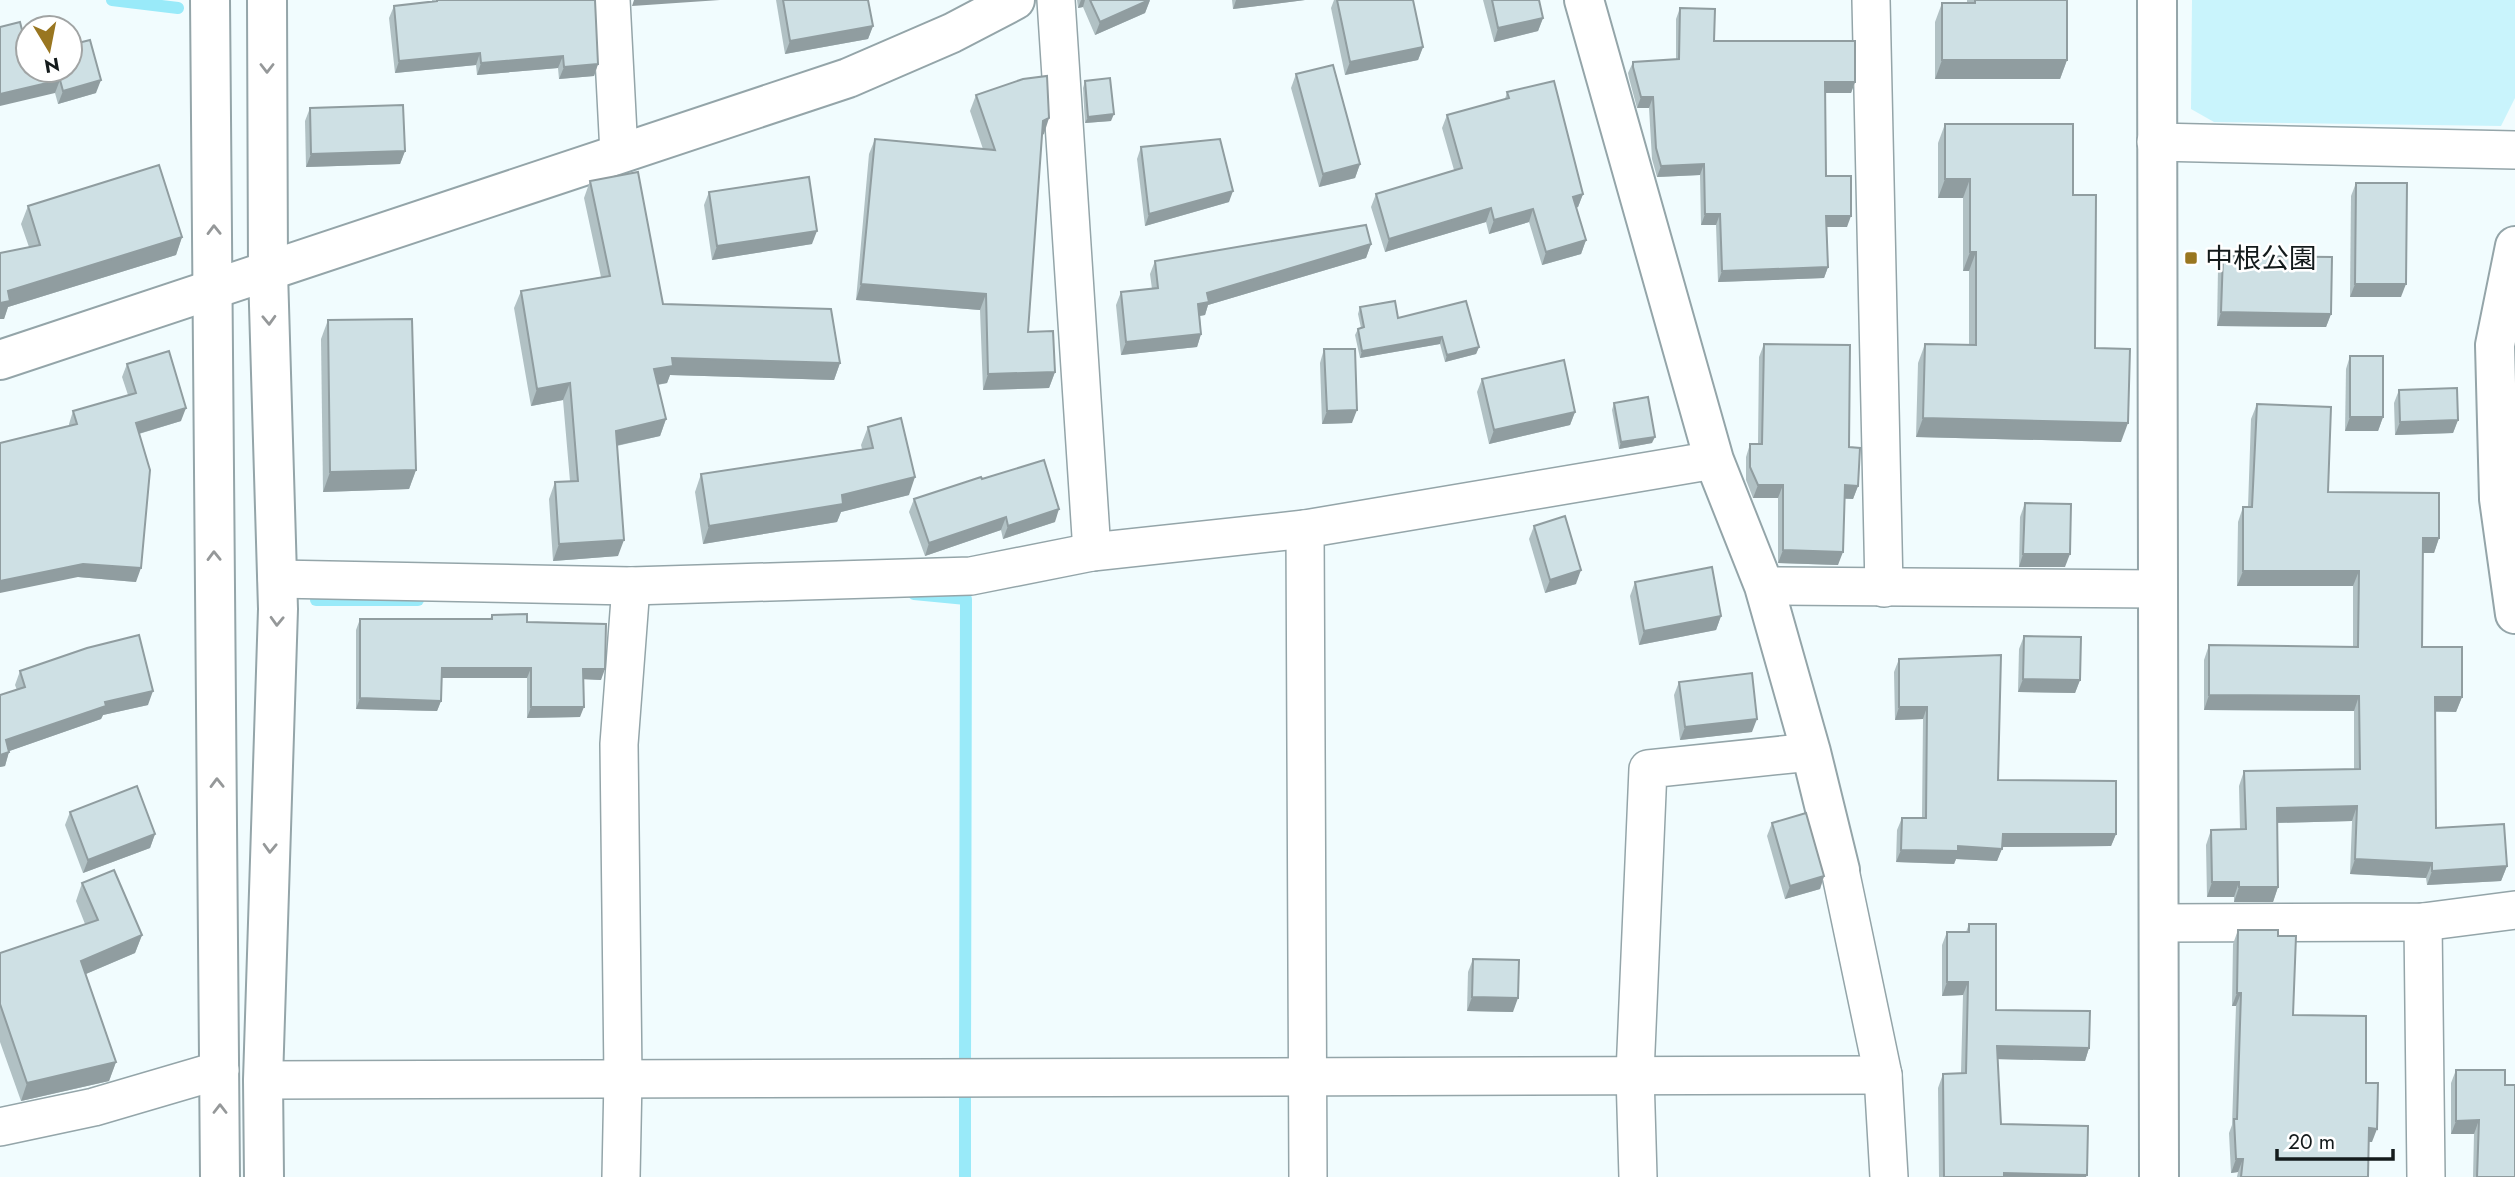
<svg xmlns="http://www.w3.org/2000/svg" width="2515" height="1177" font-family="Jost,'Noto Sans JP',sans-serif">
  <style>
    .green { fill: #c9f4fc }
    .lines { fill: none; stroke-linecap: round; stroke-linejoin: round }
    .stream { stroke: #99eaf9; stroke-width: 12 }
    .street-casing { stroke: #94a5a9; stroke-width: 40 }
    .secondary-casing { stroke: #94a5a9; stroke-width: 42 }
    .street { stroke: #fff; stroke-width: 37 }
    .secondary { stroke: #fff; stroke-width: 38 }
    .wall { fill: #b1c1c4 }
    .shaded-wall { fill: #909da0 }
    .building { fill: #cee0e4; stroke: #909da0; stroke-width: 2 }
    .oneway { stroke: #959899 }
    .poi-dot { fill: #997620; stroke: #fff; stroke-width: 2.5 }
    .labels { text-anchor: middle; dominant-baseline: central; stroke-width: 5; stroke-linejoin: round; paint-order: stroke }
    .poi-label { font-size: 28px; fill: #141b1c; stroke: #fff; text-anchor: start }
  </style>
  <rect width="100%" height="100%" fill="#f1fcfe"/>
  <!-- green -->
  <path class="green" d="M2192,0H2515V98L2501,126L2214,122L2191,109Z"/>
  <g class="lines">
    <!-- stream -->
    <g class="stream">
      <path d="M112,0L178,8"/>
      <path d="M914,594L966,599L965,1071"/>
      <path d="M316,600H418"/>
      <path d="M965,1086V1177"/>
    </g>
    <defs>
      <g id="street">
        <path d="M611,0L619,153"/>
        <path d="M1056,0L1092,552"/>
        <path d="M1871,0L1884,588"/>
        <path d="M2156,142L2515,150"/>
        <path d="M277,579L631,586L971,576L1092,552L1305,529"/>
        <path d="M1764,586L2156,589"/>
        <path d="M1840,870L1883,1075L1889,1177"/>
        <path d="M2423,922L2426,1177"/>
        <path d="M2159,923L2423,922L2515,910"/>
        <path d="M263,1080L1883,1075"/>
        <path d="M0,1127L94,1107L220,1070"/>
        <path d="M621,1177L623,1078L619,744L631,586"/>
        <path d="M1308,1177L1305,529L1714,460"/>
        <path d="M1638,1177L1635,1074L1648,769L1811,752"/>
      </g>
      <g id="secondary">
        <path d="M210,0L220,1177"/>
        <path d="M1584,0L1714,460L1764,586L1811,752L1840,870"/>
        <path d="M2157,0L2159,1177"/>
        <path d="M2515,246L2495,345L2499,499L2515,614"/>
        <path d="M0,360L848,78L952,33L1015,0"/>
        <path d="M264,1177L263,1080L278,609L268,272L267,0"/>
      </g>
    </defs>
    <!-- street casing -->
    <use href="#street" class="street-casing"/>
    <!-- secondary casing -->
    <use href="#secondary" class="secondary-casing"/>
    <!-- street -->
    <use href="#street" class="street"/>
    <!-- secondary -->
    <use href="#secondary" class="secondary"/>
  </g>
  <!-- wall -->
  <g class="wall">
    <path d="M432,0H595L598,64L594,76L559,79L558,68L477,75L476,65L395,73L389,18L394,6L432,2Z"/>
    <path d="M776,0H868L873,26L868,39L785,54Z"/>
    <path d="M1077,0H1150L1145,13L1095,35L1083,7L1078,8Z"/>
    <path d="M1232,0H1305L1233,9Z"/>
    <path d="M1334,0H1337L1423,47L1418,60L1345,75L1331,8Z"/>
    <path d="M1483,0H1539L1543,18L1538,31L1494,42Z"/>
    <path d="M1967,0H2067V60L2060,79H1935V22L1942,3H1967Z"/>
    <path d="M1680,8L1714,41L1855,82L1851,93H1826V176L1847,227H1827L1828,267L1824,278L1718,282L1716,225H1701L1700,175L1657,177L1652,159L1649,108H1637L1629,78L1628,73L1633,62L1676,60V19Z"/>
    <path d="M28,70H70L96,93L58,104L55,93Z"/>
    <path d="M1296,74L1360,164L1355,178L1319,187L1291,88Z"/>
    <path d="M1085,81L1111,121L1085,123L1083,88Z"/>
    <path d="M1507,92L1583,194L1578,207L1576,208L1586,240L1581,254L1542,265L1529,222L1489,234L1486,222L1385,252L1371,207L1376,194L1454,170L1442,128L1447,115L1505,99Z"/>
    <path d="M976,95L1044,134L1042,135L1028,332L1055,372L1049,388L983,390L980,310L856,300L869,154L875,139L983,149L970,111Z"/>
    <path d="M310,108L405,151L400,164L306,167L305,121Z"/>
    <path d="M1945,124L2073,195L2095,348L2121,442L1916,437L1918,363L1925,344L1969,345V271H1963V198H1938V143Z"/>
    <path d="M1141,147L1229,202L1145,226L1137,159Z"/>
    <path d="M590,181L663,304L840,363L834,380L670,375L667,383L658,385L666,419L660,436L617,446L618,556L553,561L549,499L555,482L570,481L563,400L531,406L514,308L521,291L601,277L584,198Z"/>
    <path d="M2356,183L2401,297H2350L2351,196Z"/>
    <path d="M709,192L812,244L712,260L704,205Z"/>
    <path d="M28,206L182,237L176,255L8,307L4,319H0V253L29,247L21,224Z"/>
    <path d="M1371,244L1366,258L1208,305L1205,315L1200,316L1201,334L1197,347L1121,355L1116,305L1121,292L1152,289L1150,274L1155,261Z"/>
    <path d="M2223,256L2331,314L2326,327L2217,326L2218,269Z"/>
    <path d="M1360,307L1398,318L1479,347L1476,354L1445,362L1440,344L1360,358L1355,335L1358,329L1361,328L1358,314Z"/>
    <path d="M328,320L416,470L409,489L323,492L321,339Z"/>
    <path d="M1764,344L1849,447L1858,486L1853,499H1844L1838,565L1778,563V498H1753L1746,480V457L1750,444H1758L1759,357Z"/>
    <path d="M1324,349L1352,423L1322,424L1320,363Z"/>
    <path d="M2350,356L2383,417L2378,431H2345L2346,369Z"/>
    <path d="M127,364L181,421L139,434L136,582L78,577L69,424L73,411L128,395L122,377Z"/>
    <path d="M1482,379L1575,412L1570,425L1489,444L1477,392Z"/>
    <path d="M2399,390L2458,420L2453,433L2395,435L2394,403Z"/>
    <path d="M1614,403L1652,443L1619,449L1612,410Z"/>
    <path d="M2257,404L2328,492L2439,538L2434,553H2423L2422,647L2462,697L2456,712H2435L2436,828L2507,866L2501,881L2427,885L2426,878L2350,874L2352,821L2277,823L2278,887L2273,902H2234V897H2207L2206,845L2211,830L2240,829L2239,786L2244,771L2354,769V711L2204,710V660L2209,645L2353,647V586H2237L2238,522L2243,507H2248L2251,419Z"/>
    <path d="M868,427L909,495L841,512L837,522L703,544L695,492L701,474L862,449L861,445Z"/>
    <path d="M982,479L1055,522L1003,539L1001,530L925,556L909,512L914,499Z"/>
    <path d="M2025,503L2065,567H2019L2020,517Z"/>
    <path d="M1534,526L1576,584L1545,593L1529,539Z"/>
    <path d="M1635,582L1721,616L1716,630L1639,645L1630,596Z"/>
    <path d="M492,615L527,622L601,680L583,679L580,717L527,718V678H442L441,701L437,711L356,709V630L360,619H490Z"/>
    <path d="M2024,636L2080,680L2075,693L2018,692L2019,649Z"/>
    <path d="M1899,659L1998,780L2116,834L2111,846L2002,847L1997,861L1956,859L1954,864L1896,862L1897,830L1902,818H1922L1923,719L1895,720L1894,672Z"/>
    <path d="M20,671L148,705L103,715L101,719L9,751L5,766L0,767V695L17,690L15,685Z"/>
    <path d="M1679,682L1752,732L1680,740L1674,695Z"/>
    <path d="M70,812L155,834L150,848L83,873L65,825Z"/>
    <path d="M1772,823L1824,876L1820,889L1785,899L1767,836Z"/>
    <path d="M82,883L142,935L135,953L86,974L116,1062L109,1081L21,1101L0,1042V953L85,924L76,901Z"/>
    <path d="M1969,924L1996,1010L2089,1048L2085,1061L1998,1059L2001,1124L2086,1177H1939L1938,1088L1943,1074L1961,1073L1963,995L1942,996V945L1947,932H1966Z"/>
    <path d="M2238,930L2278,936L2293,1015L2366,1083L2372,1142H2369L2368,1177H2237L2238,1172L2231,1173L2229,1133L2232,1125L2236,1006H2232L2233,944Z"/>
    <path d="M1473,959L1513,1012L1467,1011L1468,972Z"/>
    <path d="M2456,1070L2505,1085L2515,1177H2473L2474,1134H2451V1083Z"/>
  </g>
  <!-- shaded-wall -->
  <g class="shaded-wall">
    <path d="M634,0H720L632,6Z"/>
    <path d="M1081,0H1085L1083,7L1078,8Z"/>
    <path d="M1150,0L1145,13L1095,35L1100,22Z"/>
    <path d="M1236,0H1305L1233,9Z"/>
    <path d="M1543,18L1538,31L1494,42L1498,28Z"/>
    <path d="M873,26L868,39L785,54L790,41Z"/>
    <path d="M1423,47L1418,60L1345,75L1350,62Z"/>
    <path d="M480,53L476,65L395,73L399,61Z"/>
    <path d="M563,56L558,68L477,75L481,63Z"/>
    <path d="M1942,60H2067L2060,79H1935Z"/>
    <path d="M598,64L594,76L559,79L564,67Z"/>
    <path d="M60,80L55,93L0,106V94Z"/>
    <path d="M101,80L96,93L58,104L63,91Z"/>
    <path d="M1825,82H1855L1851,93H1821Z"/>
    <path d="M1641,97H1653L1649,108H1637Z"/>
    <path d="M1114,114L1111,121L1085,123L1088,117Z"/>
    <path d="M1049,118L1044,134L1037,137L1043,121Z"/>
    <path d="M405,151L400,164L306,167L311,154Z"/>
    <path d="M1360,164L1355,178L1319,187L1323,174Z"/>
    <path d="M1704,164L1700,175L1657,177L1661,166Z"/>
    <path d="M1945,179H1970L1963,198H1938Z"/>
    <path d="M1233,191L1229,202L1145,226L1149,214Z"/>
    <path d="M1583,194L1578,207L1568,210L1573,197Z"/>
    <path d="M1491,208L1486,222L1385,252L1389,239Z"/>
    <path d="M1533,209L1529,222L1489,234L1494,220Z"/>
    <path d="M1705,214H1720L1716,225H1701Z"/>
    <path d="M1826,216H1851L1847,227H1822Z"/>
    <path d="M817,231L812,244L712,260L717,246Z"/>
    <path d="M182,237L176,255L8,307L4,319H0V303L8,291Z"/>
    <path d="M1586,240L1581,254L1542,265L1546,252Z"/>
    <path d="M1371,244L1366,258L1208,305L1205,315L1193,317L1198,304L1207,293Z"/>
    <path d="M1970,252H1976L1969,271H1963Z"/>
    <path d="M1828,267L1824,278L1718,282L1722,271Z"/>
    <path d="M861,284L986,294L980,310L856,300Z"/>
    <path d="M2355,284H2406L2401,297H2350Z"/>
    <path d="M2221,312L2331,314L2326,327L2217,326Z"/>
    <path d="M1201,334L1197,347L1121,355L1126,342Z"/>
    <path d="M1442,337L1440,344L1360,358L1362,351Z"/>
    <path d="M1479,347L1476,354L1445,362L1447,355Z"/>
    <path d="M672,358L840,363L834,380L670,375L667,383L648,386L654,369Z"/>
    <path d="M1055,372L1049,388L983,390L988,374Z"/>
    <path d="M570,383L563,400L531,406L537,389Z"/>
    <path d="M186,408L181,421L131,436L136,423Z"/>
    <path d="M1357,410L1352,423L1322,424L1327,411Z"/>
    <path d="M1575,412L1570,425L1489,444L1494,430Z"/>
    <path d="M2350,417H2383L2378,431H2345Z"/>
    <path d="M1923,418L2128,423L2121,442L1916,437Z"/>
    <path d="M666,419L660,436L610,447L616,431Z"/>
    <path d="M2458,420L2453,433L2395,435L2400,422Z"/>
    <path d="M1655,437L1652,443L1619,449L1621,442Z"/>
    <path d="M416,470L409,489L323,492L330,472Z"/>
    <path d="M915,477L909,495L841,512L837,522L703,544L709,526L842,495Z"/>
    <path d="M1758,485H1783L1778,498H1753Z"/>
    <path d="M1845,485L1858,486L1853,499L1840,498Z"/>
    <path d="M1059,509L1055,522L1003,539L1008,526Z"/>
    <path d="M1006,517L1001,530L925,556L929,543Z"/>
    <path d="M2423,538H2439L2434,553H2417Z"/>
    <path d="M624,540L618,556L553,561L559,544Z"/>
    <path d="M1783,550L1843,552L1838,565L1778,563Z"/>
    <path d="M2023,554H2070L2065,567H2019Z"/>
    <path d="M83,564L141,568L136,582L78,577L0,593V581Z"/>
    <path d="M1581,570L1576,584L1545,593L1550,580Z"/>
    <path d="M2243,571H2359L2353,586H2237Z"/>
    <path d="M1721,616L1716,630L1639,645L1644,631Z"/>
    <path d="M442,668H531L527,678H438Z"/>
    <path d="M583,669H605L601,680L580,679Z"/>
    <path d="M2023,679L2080,680L2075,693L2018,692Z"/>
    <path d="M153,691L148,705L103,715L101,719L1,754L6,740L105,702Z"/>
    <path d="M2209,695L2359,696L2354,711L2204,710Z"/>
    <path d="M2435,697H2462L2456,712L2430,711Z"/>
    <path d="M360,698L441,701L437,711L356,709Z"/>
    <path d="M531,707H584L580,717L527,718Z"/>
    <path d="M1899,707H1927L1923,719L1895,720Z"/>
    <path d="M1757,719L1752,732L1680,740L1685,727Z"/>
    <path d="M9,752L5,766L0,767V755Z"/>
    <path d="M2357,806L2352,821L2272,823L2277,808Z"/>
    <path d="M155,834L150,848L83,873L88,860Z"/>
    <path d="M2003,834H2116L2111,846L1998,847Z"/>
    <path d="M1958,846L2002,849L1997,861L1956,859L1954,864L1896,862L1901,850Z"/>
    <path d="M2355,859L2432,863L2426,878L2350,874Z"/>
    <path d="M2507,866L2501,881L2427,885L2432,871Z"/>
    <path d="M1824,876L1820,889L1785,899L1790,886Z"/>
    <path d="M2212,882H2239L2234,897H2207Z"/>
    <path d="M2239,887H2278L2273,902H2234Z"/>
    <path d="M142,935L135,953L74,979L81,961Z"/>
    <path d="M1947,982H1968L1963,995L1942,996Z"/>
    <path d="M2237,993H2241L2236,1006H2232Z"/>
    <path d="M1472,997L1518,998L1513,1012L1467,1011Z"/>
    <path d="M1997,1046L2089,1048L2085,1061L1992,1059Z"/>
    <path d="M116,1062L109,1081L21,1101L27,1083Z"/>
    <path d="M2479,1120L2474,1134H2451L2456,1121Z"/>
    <path d="M2369,1128L2377,1129L2372,1142H2365Z"/>
    <path d="M2236,1159H2243L2238,1172L2231,1173Z"/>
    <path d="M2004,1173L2087,1175L2086,1177H2003Z"/>
  </g>
  <!-- building -->
  <g class="building">
    <path d="M437,0H595L598,64L564,67L563,56L481,63L480,53L399,61L394,6L437,1Z"/>
    <path d="M783,0H868L873,26L790,41Z"/>
    <path d="M1090,0H1149L1100,22Z"/>
    <path d="M1337,0H1413L1423,47L1350,62Z"/>
    <path d="M1492,0H1539L1543,18L1498,28Z"/>
    <path d="M1975,0H2067V60H1942V3H1975Z"/>
    <path d="M1680,8L1715,9L1714,41H1855V82H1825L1826,176H1851V216H1826L1828,267L1722,271L1720,214H1705L1704,164L1661,166L1656,148L1653,97H1641L1633,67V62L1679,59Z"/>
    <path d="M20,22L28,54V70H70V45L90,40L101,80L63,91L60,80L0,94V27Z"/>
    <path d="M1333,65L1360,164L1323,174L1296,74Z"/>
    <path d="M1047,76L1049,118L1043,121L1028,332L1053,331L1055,372L988,374L986,294L861,284L875,139L995,150L976,95L1023,79Z"/>
    <path d="M1110,78L1114,114L1088,117L1085,81Z"/>
    <path d="M1554,81L1583,194L1573,197L1586,240L1546,252L1533,209L1494,220L1491,208L1389,239L1376,194L1462,168L1447,115L1509,98L1507,92Z"/>
    <path d="M403,105L405,151L311,154L310,108Z"/>
    <path d="M1945,124H2073V195H2096L2095,348L2130,349L2128,423L1923,418L1925,344L1976,345V252H1970V179H1945Z"/>
    <path d="M1220,139L1233,191L1149,214L1141,147Z"/>
    <path d="M159,165L182,237L8,291L10,301L0,303V253L40,245L28,206Z"/>
    <path d="M638,172L663,304L831,309L840,363L672,358L673,366L654,369L666,419L616,431L624,540L559,544L555,482L578,481L570,383L537,389L521,291L610,276L590,181Z"/>
    <path d="M809,177L817,231L717,246L709,192Z"/>
    <path d="M2356,183H2407L2406,284H2355Z"/>
    <path d="M1366,225L1371,244L1207,293L1209,302L1198,304L1201,334L1126,342L1121,292L1158,288L1155,261Z"/>
    <path d="M2223,256L2332,257L2331,314L2221,312Z"/>
    <path d="M1395,301L1398,318L1466,301L1479,347L1447,355L1442,337L1362,351L1358,329L1364,327L1360,307Z"/>
    <path d="M412,319L416,470L330,472L328,320Z"/>
    <path d="M1764,344L1850,345L1849,447L1860,448L1858,486L1845,485L1843,552L1783,550V485H1758L1750,467V444H1762Z"/>
    <path d="M1324,349H1355L1357,410L1327,411Z"/>
    <path d="M169,351L186,408L136,423L150,470L141,568L83,564L0,581V443L77,424L73,411L136,393L127,364Z"/>
    <rect x="2350" y="356" width="33" height="61"/>
    <path d="M1564,360L1575,412L1494,430L1482,379Z"/>
    <path d="M2457,388L2458,420L2400,422L2399,390Z"/>
    <path d="M1648,397L1655,437L1621,442L1614,403Z"/>
    <path d="M2257,404L2331,407L2328,492L2439,493V538H2423L2422,647H2462V697H2435L2436,828L2504,824L2507,866L2432,871V863L2355,859L2357,806L2277,808L2278,887H2239V882H2212L2211,830L2246,829L2244,771L2360,769L2359,696L2209,695V645L2358,647L2359,571H2243V507H2252Z"/>
    <path d="M901,418L915,477L842,495L843,504L709,526L701,474L873,448L868,427Z"/>
    <path d="M1044,460L1059,509L1008,526L1006,517L929,543L914,499L981,477L982,479Z"/>
    <path d="M2025,503L2071,504L2070,554H2023Z"/>
    <path d="M1565,516L1581,570L1550,580L1534,526Z"/>
    <path d="M1712,567L1721,616L1644,631L1635,582Z"/>
    <path d="M527,614V622L606,624L605,669H583L584,707H531V668H442L441,701L360,698V619H492V615Z"/>
    <path d="M139,635L153,691L105,702L106,706L6,740L9,752L0,755V695L25,687L20,671L87,648Z"/>
    <path d="M2024,636L2081,637L2080,680L2023,679Z"/>
    <path d="M2001,655L1998,780L2116,781V834H2003L2002,849L1958,846V851L1901,850L1902,818H1926L1927,707H1899V659Z"/>
    <path d="M1752,673L1757,719L1685,727L1679,682Z"/>
    <path d="M137,786L155,834L88,860L70,812Z"/>
    <path d="M1806,813L1824,876L1790,886L1772,823Z"/>
    <path d="M114,870L142,935L81,961L116,1062L27,1083L0,1004V953L98,920L82,883Z"/>
    <path d="M1969,924H1996V1010L2090,1011L2089,1048L1997,1046L2001,1124L2088,1126L2087,1175L2004,1173V1177H1944L1943,1074L1966,1073L1968,982H1947V932H1969Z"/>
    <path d="M2238,930H2278V936H2296L2293,1015L2366,1016V1083H2378L2377,1129L2369,1128L2368,1177H2241L2243,1159H2236L2234,1119H2237L2241,993H2237Z"/>
    <path d="M1473,959L1519,960L1518,998L1472,997Z"/>
    <path d="M2456,1070H2505V1085H2515V1177H2477L2479,1120L2456,1121Z"/>
  </g>
  <!-- one-way arrows -->
  <defs><path id="oneway-chevron" d="M-2-3.5L2.5 0L-2 3.5" fill="none" stroke-width="1.6" stroke-linecap="round" stroke-linejoin="round" transform="scale(1.75)"/></defs>
  <g class="oneway">
    <use href="#oneway-chevron" transform="translate(267 68) rotate(90)"/>
    <use href="#oneway-chevron" transform="translate(214 230) rotate(-91)"/>
    <use href="#oneway-chevron" transform="translate(269 320) rotate(88)"/>
    <use href="#oneway-chevron" transform="translate(214 556) rotate(-91)"/>
    <use href="#oneway-chevron" transform="translate(277 621) rotate(92)"/>
    <use href="#oneway-chevron" transform="translate(217 783) rotate(-91)"/>
    <use href="#oneway-chevron" transform="translate(270 848) rotate(92)"/>
    <use href="#oneway-chevron" transform="translate(220 1109) rotate(-90)"/>
  </g>
  <!-- markers -->
  <rect class="poi-dot" x="2184" y="251" width="14" height="14" rx="3.5"/>
  <g class="labels">
    <!-- poi labels -->
    <g class="poi-label">
      <text x="2205" y="258">中根公園</text>
    </g>
  </g>
  <!-- north arrow -->
  <g transform="translate(49 49) rotate(170)"><circle r="33" fill="#ffffff" stroke="#a1a4a4" stroke-width="2"/>
  <path d="M0-5L12 26L0 18L-12 26Z" fill="#997620"/>
  <text y="-10" font-size="19" font-weight="bold" text-anchor="middle" fill="#141b1c">N</text>
  </g>
  <!-- scale -->
  <path d="M2277 1149v10h116v-10" fill="none" stroke="#141b1c" stroke-width="3.5"/>
  <text x="2288" y="1149" font-size="21" fill="#141b1c" stroke="#ffffff" stroke-width="5" paint-order="stroke">20 m</text>
</svg>
